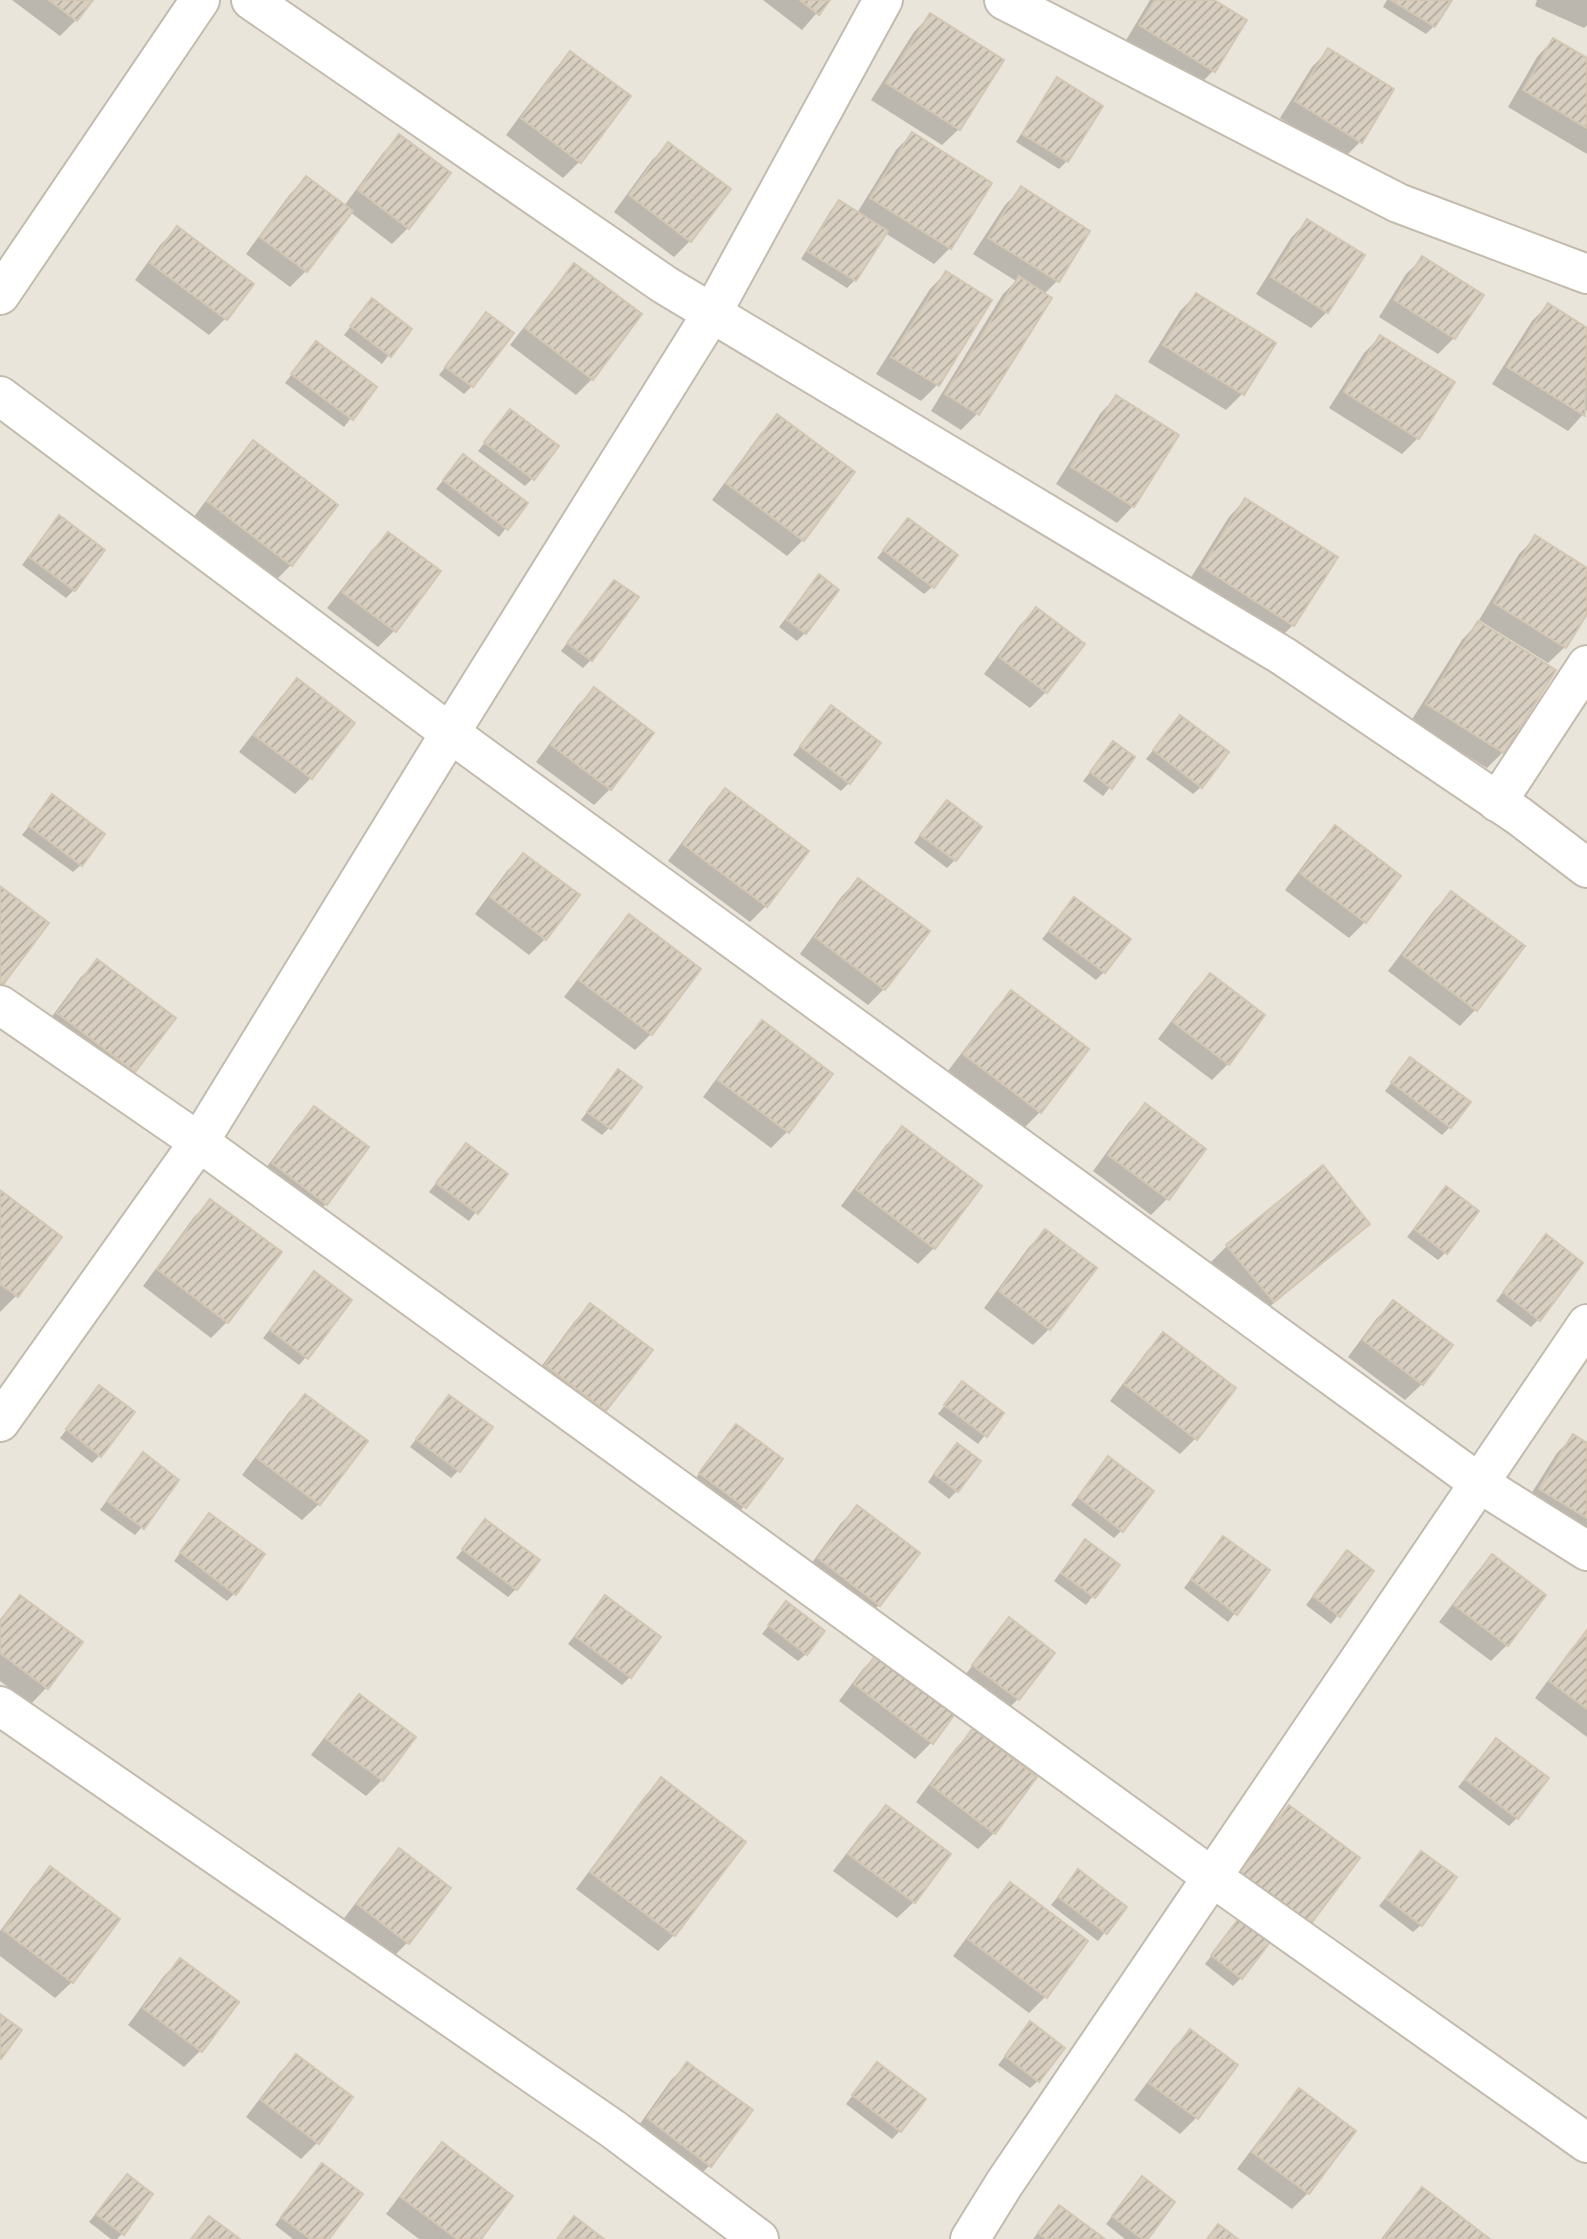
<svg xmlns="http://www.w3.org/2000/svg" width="1587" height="2239" font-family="Inter,sans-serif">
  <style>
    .residential { fill: #eae5da }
    .shadow { fill: #0003 }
    .building { fill: url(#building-hatch); stroke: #d3c7b4; stroke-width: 2 }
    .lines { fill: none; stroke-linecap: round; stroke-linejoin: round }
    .minor-casing { stroke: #c2bbae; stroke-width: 42 }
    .minor { stroke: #fff; stroke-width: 38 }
  </style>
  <defs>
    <pattern id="building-hatch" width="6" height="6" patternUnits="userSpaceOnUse" patternTransform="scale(1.75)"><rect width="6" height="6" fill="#d8cfc1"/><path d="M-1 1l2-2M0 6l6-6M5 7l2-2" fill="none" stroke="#b1aa9e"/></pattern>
  </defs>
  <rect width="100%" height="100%" fill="#f6f3ec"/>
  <!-- residential -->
  <rect class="residential" x="0" y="0" width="1587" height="2239"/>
  <!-- shadow -->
  <g class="shadow">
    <path d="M12,0H91L76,20L60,36Z"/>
    <path d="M763,0H828L802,30Z"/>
    <path d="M1150,0H1210L1244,21L1213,71L1197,87L1125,42Z"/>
    <path d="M1387,0H1450L1434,26L1426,34L1383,7Z"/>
    <path d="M1537,0H1587V25L1584,28L1535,6Z"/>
    <path d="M930,16L959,129L942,145L871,100L914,32Z"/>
    <path d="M1553,40L1587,60V154L1508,107L1537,57Z"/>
    <path d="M1328,51L1360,142L1344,158L1280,118L1312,67Z"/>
    <path d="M571,53L579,162L563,178L506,135L555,69Z"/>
    <path d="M1058,79L1067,161L1059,169L1016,142L1050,87Z"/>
    <path d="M912,134L950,248L934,264L885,233L855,280L847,288L801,259L831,210L839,202L857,213L896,150Z"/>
    <path d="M399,136L408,228L392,244L350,212L306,271L290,287L246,254L290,194L306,178L344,206L383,153Z"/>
    <path d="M669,144L690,241L674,257L614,212L652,160Z"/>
    <path d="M1021,189L1057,281L1044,294L1050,298L977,414L961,430L931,411L1003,294L1016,281L973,254L1005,205Z"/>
    <path d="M1307,221L1327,312L1311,328L1256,294L1291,238Z"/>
    <path d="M178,228L252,284L225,319L209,335L135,280L161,244Z"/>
    <path d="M1423,258L1454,338L1438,354L1379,317L1406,274Z"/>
    <path d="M575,266L592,379L576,395L510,345L559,282Z"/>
    <path d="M946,273L990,301L937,385L921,401L876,374L930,289Z"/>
    <path d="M1196,295L1274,344L1242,394L1226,410L1148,362L1180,311Z"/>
    <path d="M1548,305L1587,330V410L1568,431L1492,384L1532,321Z"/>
    <path d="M365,308L409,329L382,364L344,335Z"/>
    <path d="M486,314L472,386L464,394L439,375Z"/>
    <path d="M1380,337L1418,438L1402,454L1329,408L1364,353Z"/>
    <path d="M316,343L375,387L344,427L285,383Z"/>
    <path d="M1116,397L1177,436L1133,506L1117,523L1056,484L1100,414Z"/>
    <path d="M510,411L533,478L525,486L478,451Z"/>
    <path d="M777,417L803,540L787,556L712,500L761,433Z"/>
    <path d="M253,443L291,565L275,581L193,518L237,459Z"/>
    <path d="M456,464L525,503L499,537L436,489Z"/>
    <path d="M1245,500L1293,625L1277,641L1187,584L1229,517Z"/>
    <path d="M908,520L932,587L924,594L877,558Z"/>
    <path d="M52,525L74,590L66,598L22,565Z"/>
    <path d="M388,534L438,572L394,631L378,647L327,608L372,550Z"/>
    <path d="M1536,537L1587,570V611L1565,647L1548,663L1479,620L1519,554Z"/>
    <path d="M614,582L591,660L583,668L561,651Z"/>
    <path d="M812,584L805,633L797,641L779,627Z"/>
    <path d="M1036,609L1046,692L1030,708L984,674L1020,625Z"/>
    <path d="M1478,623L1503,752L1487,768L1411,721L1462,640Z"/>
    <path d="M297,681L352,723L311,778L295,794L239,752L281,697Z"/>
    <path d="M594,689L652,733L610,789L594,805L536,762L578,705Z"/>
    <path d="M831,707L849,783L841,791L793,755Z"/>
    <path d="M1180,717L1201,787L1193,794L1146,759Z"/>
    <path d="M1113,743L1133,758L1103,796L1083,781Z"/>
    <path d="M725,790L766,906L750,922L668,861L709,806Z"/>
    <path d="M52,797L81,865L73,872L22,835Z"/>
    <path d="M939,810L955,860L947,868L914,843Z"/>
    <path d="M1335,828L1365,922L1349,938L1285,890L1319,844Z"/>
    <path d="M523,855L545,939L529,955L475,914L507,871Z"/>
    <path d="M858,880L884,989L868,1005L800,954L842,896Z"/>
    <path d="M1451,893L1476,1009L1460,1026L1388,971L1435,909Z"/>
    <path d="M1074,899L1104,972L1096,980L1042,939Z"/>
    <path d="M629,917L651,1034L635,1050L564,997L613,933Z"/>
    <path d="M98,961L134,1071L118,1087L42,1030L81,977Z"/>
    <path d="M1210,975L1228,1064L1212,1080L1158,1039L1194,991Z"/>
    <path d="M1011,993L1040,1112L1024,1128L948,1071L995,1009Z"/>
    <path d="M763,1023L831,1074L787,1132L771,1148L703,1097L746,1039Z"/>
    <path d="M1410,1059L1450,1127L1442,1135L1385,1091Z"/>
    <path d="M611,1079L609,1128L602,1135L581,1120Z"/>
    <path d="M1145,1105L1204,1149L1167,1199L1151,1215L1093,1171L1129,1122Z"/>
    <path d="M314,1109L366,1148L326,1204L309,1220L257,1180L298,1125Z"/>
    <path d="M903,1129L934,1248L918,1264L841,1206L886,1145Z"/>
    <path d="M466,1145L505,1174L469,1221L429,1192Z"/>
    <path d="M1446,1188L1445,1253L1438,1260L1407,1237Z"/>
    <path d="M0,1192L16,1296L0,1312Z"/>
    <path d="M211,1201L227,1322L211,1338L143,1286L194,1217Z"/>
    <path d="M1368,1224L1351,1240L1257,1317L1211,1262L1227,1246Z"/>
    <path d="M1045,1231L1049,1329L1033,1345L984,1308L1029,1247Z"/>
    <path d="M1546,1237L1539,1319L1531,1327L1496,1301Z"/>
    <path d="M314,1274L306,1357L299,1365L263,1338Z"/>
    <path d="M1394,1302L1422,1384L1405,1400L1348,1357L1377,1318Z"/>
    <path d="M591,1305L650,1350L605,1410L589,1426L530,1382L574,1322Z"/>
    <path d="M1163,1335L1196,1438L1180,1454L1110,1401L1147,1351Z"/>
    <path d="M962,1383L1002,1413L978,1444L938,1414Z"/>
    <path d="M99,1388L100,1455L92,1463L60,1438Z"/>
    <path d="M305,1396L366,1441L319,1504L302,1520L242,1475L289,1412Z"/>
    <path d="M449,1397L459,1470L451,1478L410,1447Z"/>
    <path d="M728,1434L780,1460L737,1515L693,1482Z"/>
    <path d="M1573,1437L1587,1445V1544L1524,1505L1557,1453Z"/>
    <path d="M949,1453L957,1491L949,1499L928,1482Z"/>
    <path d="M1108,1458L1122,1530L1114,1538L1071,1505Z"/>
    <path d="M135,1462L142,1527L135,1535L100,1510Z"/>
    <path d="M858,1507L879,1605L863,1621L803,1575L841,1523Z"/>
    <path d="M485,1521L516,1589L508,1597L456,1558Z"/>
    <path d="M202,1523L234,1594L227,1601L174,1561Z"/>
    <path d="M1216,1546L1268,1571L1228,1622L1184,1588Z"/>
    <path d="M1078,1549L1117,1565L1086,1605L1054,1581Z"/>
    <path d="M1492,1557L1543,1595L1507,1645L1491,1661L1439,1622L1476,1573Z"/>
    <path d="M1340,1560L1372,1571L1331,1624L1306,1605Z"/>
    <path d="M20,1597L47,1687L31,1704L0,1681V1619Z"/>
    <path d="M605,1597L630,1677L622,1685L568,1644Z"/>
    <path d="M786,1604L806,1654L798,1661L762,1634Z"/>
    <path d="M1001,1628L1018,1699L1010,1707L966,1674Z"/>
    <path d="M1587,1632V1737L1535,1698L1572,1648Z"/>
    <path d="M879,1653L955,1711L931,1743L915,1759L839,1701L863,1669Z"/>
    <path d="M359,1696L382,1780L366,1796L311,1755L343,1713Z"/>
    <path d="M973,1731L994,1833L978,1849L916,1802L957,1747Z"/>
    <path d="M1496,1740L1517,1818L1509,1826L1458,1787Z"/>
    <path d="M661,1780L674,1935L658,1951L576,1889L645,1796Z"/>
    <path d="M886,1807L949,1855L914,1902L897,1918L833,1871L870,1823Z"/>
    <path d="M1289,1807L1309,1924L1224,1889L1273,1824Z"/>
    <path d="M399,1851L407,1943L391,1959L342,1921L383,1867Z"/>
    <path d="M1421,1853V1925L1413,1932L1379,1906Z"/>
    <path d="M50,1869L72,1982L55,1998L0,1956V1931L34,1885Z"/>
    <path d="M1078,1872L1125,1907L1098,1941L1051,1905Z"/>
    <path d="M1010,1885L1045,1997L1029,2013L953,1956L994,1901Z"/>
    <path d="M1240,1919L1241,1978L1233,1986L1205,1964Z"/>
    <path d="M180,1960L236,2002L200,2051L184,2067L128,2025L164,1976Z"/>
    <path d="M1030,2024L1038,2081L1030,2088L998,2065Z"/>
    <path d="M1190,2031L1235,2065L1196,2118L1180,2134L1134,2100L1174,2047Z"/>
    <path d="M297,2056L351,2098L317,2143L301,2159L246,2117L280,2072Z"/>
    <path d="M688,2064L710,2165L694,2181L632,2135L671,2080Z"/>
    <path d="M870,2072L900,2131L892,2139L846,2104Z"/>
    <path d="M1300,2091L1353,2131L1308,2193L1292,2209L1237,2169L1284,2107Z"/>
    <path d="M442,2145L479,2239H419L386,2214L426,2161Z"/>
    <path d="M314,2173L327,2239H293L275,2225Z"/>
    <path d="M127,2176L151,2195L122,2234L117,2239H111L89,2222Z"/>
    <path d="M1142,2178L1146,2239H1125L1106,2224Z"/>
    <path d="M1422,2190L1487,2239H1381L1406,2206Z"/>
    <path d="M1059,2207L1102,2239H1033Z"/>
  </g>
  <!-- building -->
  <g class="building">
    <path d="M49,0H93L77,21Z"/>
    <path d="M800,0H830L819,15Z"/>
    <path d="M1155,0H1214L1247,20L1215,72L1139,25Z"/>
    <path d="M1391,0H1452L1435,27Z"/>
    <path d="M930,13L1004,60L960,130L886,83Z"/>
    <path d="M1553,38L1587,58V128L1523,90Z"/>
    <path d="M1328,48L1394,89L1362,143L1295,101Z"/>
    <path d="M570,51L631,96L581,163L521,118Z"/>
    <path d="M1057,77L1103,106L1068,162L1022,134Z"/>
    <path d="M912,132L992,183L951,249L870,198Z"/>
    <path d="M399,134L451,173L409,229L358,190Z"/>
    <path d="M668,142L731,189L691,242L629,195Z"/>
    <path d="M306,176L353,211L307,272L260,237Z"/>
    <path d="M1021,186L1090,231L1059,282L988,238Z"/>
    <path d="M839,200L888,231L856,281L807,251Z"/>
    <path d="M1307,219L1365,255L1328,313L1271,277Z"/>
    <path d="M177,226L254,284L227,320L150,263Z"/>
    <path d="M1422,256L1484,295L1455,339L1394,300Z"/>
    <path d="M574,263L642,314L593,380L525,328Z"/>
    <path d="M946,271L992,300L939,386L891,357Z"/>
    <path d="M1019,276L1052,298L979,415L945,394Z"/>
    <path d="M1196,293L1276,343L1244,395L1163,345Z"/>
    <path d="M372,298L412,329L391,357L350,326Z"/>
    <path d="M1548,303L1587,328L1585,416L1507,367Z"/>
    <path d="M486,312L514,333L473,387L445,367Z"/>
    <path d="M1380,335L1455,382L1419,439L1344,392Z"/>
    <path d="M316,341L377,387L353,420L291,374Z"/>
    <path d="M1116,395L1179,435L1134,507L1071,467Z"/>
    <path d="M510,409L559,446L534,480L484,442Z"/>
    <path d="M777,414L855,472L804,541L726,483Z"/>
    <path d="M253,440L338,505L292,566L207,501Z"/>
    <path d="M463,454L528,503L508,530L443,480Z"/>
    <path d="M1245,498L1338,557L1294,626L1202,567Z"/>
    <path d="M59,515L105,550L75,591L29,557Z"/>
    <path d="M908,518L958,555L934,588L883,550Z"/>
    <path d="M388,532L441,571L396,632L342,592Z"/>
    <path d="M1535,535L1587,568V614L1566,648L1494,603Z"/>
    <path d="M819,574L839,590L806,634L786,619Z"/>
    <path d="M614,580L639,597L592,661L567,643Z"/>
    <path d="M1036,607L1085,644L1047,693L999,657Z"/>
    <path d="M1478,621L1556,670L1504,753L1426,704Z"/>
    <path d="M297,678L355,723L312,779L254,735Z"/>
    <path d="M594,687L654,733L611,790L551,745Z"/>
    <path d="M831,705L881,743L850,784L800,746Z"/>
    <path d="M1180,715L1229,752L1202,788L1153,750Z"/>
    <path d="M1113,741L1135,757L1112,789L1090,772Z"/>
    <path d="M725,788L809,851L767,907L683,844Z"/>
    <path d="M52,794L105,834L82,866L29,826Z"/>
    <path d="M947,800L982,827L956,861L920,835Z"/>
    <path d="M1335,825L1401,876L1366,923L1300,873Z"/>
    <path d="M523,853L580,895L546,940L490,897Z"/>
    <path d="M858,878L930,931L885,990L815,937Z"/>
    <path d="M0,886L49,923L2,986L0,984Z"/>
    <path d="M1451,891L1525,946L1477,1011L1403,955Z"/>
    <path d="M1074,897L1131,939L1105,973L1049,931Z"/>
    <path d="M629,914L701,969L652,1035L579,980Z"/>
    <path d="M97,959L176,1018L135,1072L57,1013Z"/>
    <path d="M1210,973L1265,1015L1229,1065L1173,1022Z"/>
    <path d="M1011,990L1089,1049L1041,1113L963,1054Z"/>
    <path d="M762,1020L833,1074L789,1133L718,1080Z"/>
    <path d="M1410,1057L1471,1102L1451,1128L1391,1082Z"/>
    <path d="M618,1069L642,1087L611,1129L587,1112Z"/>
    <path d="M1145,1103L1206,1149L1169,1200L1108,1155Z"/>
    <path d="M314,1106L369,1147L327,1205L272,1163Z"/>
    <path d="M902,1126L982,1186L935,1249L856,1189Z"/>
    <path d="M466,1143L508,1174L478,1214L436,1183Z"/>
    <path d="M1323,1165L1370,1224L1274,1302L1226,1245Z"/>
    <path d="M1446,1186L1479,1211L1447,1254L1414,1229Z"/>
    <path d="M0,1190L62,1237L18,1297L0,1284Z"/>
    <path d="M210,1199L282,1252L228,1323L157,1269Z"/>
    <path d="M1045,1229L1097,1268L1050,1330L999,1291Z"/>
    <path d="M1546,1234L1583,1263L1540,1321L1503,1292Z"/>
    <path d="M314,1271L352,1300L308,1359L270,1330Z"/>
    <path d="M1393,1300L1453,1345L1423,1385L1363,1340Z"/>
    <path d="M590,1303L653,1350L606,1411L545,1365Z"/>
    <path d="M1163,1332L1236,1388L1197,1440L1124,1384Z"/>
    <path d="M962,1381L1004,1413L987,1437L944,1405Z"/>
    <path d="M99,1385L135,1412L101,1457L66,1429Z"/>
    <path d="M305,1394L368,1441L320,1505L257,1458Z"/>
    <path d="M449,1395L493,1427L460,1472L416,1439Z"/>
    <path d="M736,1424L783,1459L746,1508L699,1473Z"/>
    <path d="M1573,1434L1587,1443V1518L1539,1489Z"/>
    <path d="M957,1443L981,1461L958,1492L934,1474Z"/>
    <path d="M143,1452L179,1480L144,1529L107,1501Z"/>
    <path d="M1108,1456L1154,1491L1123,1532L1078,1497Z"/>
    <path d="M857,1505L920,1553L880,1606L818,1558Z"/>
    <path d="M209,1513L265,1554L236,1595L180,1552Z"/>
    <path d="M485,1519L540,1560L517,1590L462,1549Z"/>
    <path d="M1223,1536L1270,1570L1237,1615L1191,1579Z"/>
    <path d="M1085,1539L1120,1565L1095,1598L1061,1573Z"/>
    <path d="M1347,1550L1374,1571L1340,1617L1313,1596Z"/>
    <path d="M1492,1554L1546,1595L1508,1646L1454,1605Z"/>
    <path d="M20,1595L83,1642L48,1689L0,1653V1621Z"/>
    <path d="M605,1595L661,1637L631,1678L575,1636Z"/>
    <path d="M786,1601L825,1631L807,1655L768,1625Z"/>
    <path d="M1009,1617L1055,1653L1019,1700L972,1665Z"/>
    <path d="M1587,1630V1709L1549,1681Z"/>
    <path d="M879,1651L957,1711L933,1744L854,1684Z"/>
    <path d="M359,1694L416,1737L383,1781L325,1738Z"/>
    <path d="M973,1728L1037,1777L995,1834L931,1785Z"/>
    <path d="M1496,1738L1549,1778L1518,1819L1465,1779Z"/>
    <path d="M661,1777L746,1842L675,1936L590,1872Z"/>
    <path d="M886,1805L951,1854L915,1903L848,1854Z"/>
    <path d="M1289,1805L1360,1858L1310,1925L1239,1872Z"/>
    <path d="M399,1848L451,1888L409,1944L357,1904Z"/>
    <path d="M1421,1851L1457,1877L1422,1926L1386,1898Z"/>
    <path d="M50,1866L120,1919L73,1983L3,1930Z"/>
    <path d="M1078,1869L1127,1907L1107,1934L1058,1897Z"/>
    <path d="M1010,1882L1088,1941L1047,1998L968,1939Z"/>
    <path d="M1240,1917L1271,1941L1242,1979L1211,1955Z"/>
    <path d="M180,1958L239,2002L202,2052L143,2008Z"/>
    <path d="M0,2014L22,2030L1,2059H0Z"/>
    <path d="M1030,2021L1065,2048L1039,2082L1005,2056Z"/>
    <path d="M1190,2029L1238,2065L1198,2119L1149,2083Z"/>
    <path d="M296,2054L353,2097L319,2144L261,2100Z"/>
    <path d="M687,2062L753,2110L711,2167L647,2118Z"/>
    <path d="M877,2062L926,2099L901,2132L852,2095Z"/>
    <path d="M1299,2088L1356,2131L1309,2194L1252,2152Z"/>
    <path d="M442,2142L513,2196L481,2239H457L401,2197Z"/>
    <path d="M322,2163L363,2194L329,2239H311L281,2217Z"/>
    <path d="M127,2174L153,2194L124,2235L96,2214Z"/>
    <path d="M1142,2176L1175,2202L1148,2239H1142L1112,2216Z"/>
    <path d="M1422,2187L1490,2239H1383Z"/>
    <path d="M1059,2205L1105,2239H1046L1038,2233Z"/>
    <path d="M209,2216L240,2239H191Z"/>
    <path d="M574,2216L604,2239H557Z"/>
    <path d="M1218,2224L1238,2239H1207Z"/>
  </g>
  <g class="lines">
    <defs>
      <g id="minor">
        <path d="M251,0L665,285L1283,656L1519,816L1587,868"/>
        <path d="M1004,0L1398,203L1587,274"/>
        <path d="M0,295L200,0"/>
        <path d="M0,396L450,733L1479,1483L1587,1551"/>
        <path d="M1497,802L1587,665"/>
        <path d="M0,1005L199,1142L1212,1877L1587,2143"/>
        <path d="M0,1422L199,1142L450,733L712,313L883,0"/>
        <path d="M0,1706L613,2129L759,2239"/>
        <path d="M970,2239L1004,2184L1587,1324"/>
      </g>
    </defs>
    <!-- minor casing -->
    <use href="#minor" class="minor-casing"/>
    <!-- minor -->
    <use href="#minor" class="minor"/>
  </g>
</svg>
